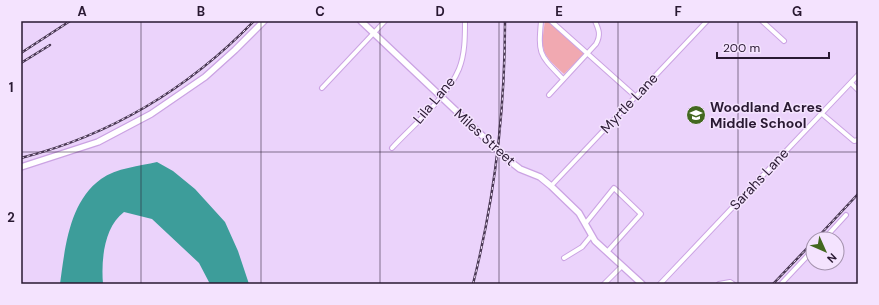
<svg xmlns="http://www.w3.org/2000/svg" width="879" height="305" font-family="'DM Sans',sans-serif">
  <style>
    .green { fill: #f1a9b1 }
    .water { fill: #3d9d9a }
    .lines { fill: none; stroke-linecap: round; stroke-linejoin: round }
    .street-casing { stroke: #cba3e3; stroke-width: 6 }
    .secondary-casing { stroke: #cba3e3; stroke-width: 8 }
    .street { stroke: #fff; stroke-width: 4 }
    .secondary { stroke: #fff; stroke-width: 5.5 }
    .rail-casing { stroke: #4a3854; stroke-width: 2.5 }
    .rail { stroke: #f4e3fe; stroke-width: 1; stroke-dasharray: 3; stroke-linecap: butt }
    .grid { fill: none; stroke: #291932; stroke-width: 1; stroke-opacity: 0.55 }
    .labels { text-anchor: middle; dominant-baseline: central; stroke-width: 3; stroke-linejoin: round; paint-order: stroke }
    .street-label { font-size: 14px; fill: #291932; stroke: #f4e3fe }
    .poi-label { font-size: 14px; font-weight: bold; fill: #291932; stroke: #f4e3fe; text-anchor: start }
    .neatline { fill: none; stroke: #291932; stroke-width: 1.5 }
    .grid-label { font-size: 13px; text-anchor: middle; font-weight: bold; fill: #291932 }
  </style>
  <rect width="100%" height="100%" fill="#ebd3fb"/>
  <!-- green -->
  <path class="green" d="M545,21H548L584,54L564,74C542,54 540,52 545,21Z"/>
  <!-- water -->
  <path class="water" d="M157,162L173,171L195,189L225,222L238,251L249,284H210L199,263L152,219L124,212C104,227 101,260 103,284H60C65,248 69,202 101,179C116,168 140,166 157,162Z"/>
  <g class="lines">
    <defs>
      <g id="street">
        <path d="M541,21C538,55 539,54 563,79"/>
        <path d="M551,21L635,96"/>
        <path d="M762,21L784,41"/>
        <path d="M851,83L858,90"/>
        <path d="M322,88L385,21"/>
        <path d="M549,95L596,44C601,35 599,30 595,21"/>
        <path d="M821,113L854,141L858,140"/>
        <path d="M392,148C413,125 447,98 459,69C465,54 465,37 465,21"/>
        <path d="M551,186L707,21"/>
        <path d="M585,224L614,188L641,214L607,252"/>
        <path d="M824,239L846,215"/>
        <path d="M564,258L582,247L591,236"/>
        <path d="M604,284L622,266"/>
        <path d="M660,284L858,75"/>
        <path d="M719,284L730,282L733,284"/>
        <path d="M781,284L813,250"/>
      </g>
      <g id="secondary">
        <path d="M361,21L507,159L520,169L540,177L551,186L579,213L595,241L642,284"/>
        <path d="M21,167L98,142L151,114L205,77L235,50L264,21"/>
      </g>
    </defs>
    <!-- street casing -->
    <use href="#street" class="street-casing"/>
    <!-- secondary casing -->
    <use href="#secondary" class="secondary-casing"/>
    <!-- street -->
    <use href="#street" class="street"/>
    <!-- secondary -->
    <use href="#secondary" class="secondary"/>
    <defs>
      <g id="rail">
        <path d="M21,53L70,21"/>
        <path d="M21,63L50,45"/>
        <path d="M21,158C111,135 190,87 254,21"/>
        <path d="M816,239L858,194"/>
        <path d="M473,284C495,197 505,110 505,21"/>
        <path d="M773,284L813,242"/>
      </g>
    </defs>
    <!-- rail casing -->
    <use href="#rail" class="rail-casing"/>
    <!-- rail -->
    <use href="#rail" class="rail"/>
  </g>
  <!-- grid -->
  <path class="grid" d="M141,21V284M261,21V284M380,21V284M499,21V284M618,21V284M738,21V284M21,152H858"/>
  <!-- icons -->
  <defs>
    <symbol id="school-disc" viewBox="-11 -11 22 22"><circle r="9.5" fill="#436820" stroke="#f4e3fe"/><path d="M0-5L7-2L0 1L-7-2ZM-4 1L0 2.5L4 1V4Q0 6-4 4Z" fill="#fff"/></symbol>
  </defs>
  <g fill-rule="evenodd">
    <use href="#school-disc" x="685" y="104" width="22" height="22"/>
  </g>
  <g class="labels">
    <!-- street labels -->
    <g class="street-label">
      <text transform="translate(434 100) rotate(-50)">Lila Lane</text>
      <text transform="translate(629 103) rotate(-47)">Myrtle Lane</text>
      <text transform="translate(485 137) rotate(42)">Miles Street</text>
      <text transform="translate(759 179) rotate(-47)">Sarahs Lane</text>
    </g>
    <!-- poi labels -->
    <g class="poi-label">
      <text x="710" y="107">Woodland Acres<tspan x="710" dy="16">Middle School</tspan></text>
    </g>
  </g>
  <!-- border -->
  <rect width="879" height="305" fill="none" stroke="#f4e3fe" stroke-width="44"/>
  <!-- north arrow -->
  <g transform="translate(825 251) rotate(135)"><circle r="19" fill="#f4e3fe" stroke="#a392ac"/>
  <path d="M0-3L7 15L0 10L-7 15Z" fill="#436820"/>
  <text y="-6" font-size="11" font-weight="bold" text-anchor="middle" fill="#291932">N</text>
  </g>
  <!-- scale -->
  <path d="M717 52v6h112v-6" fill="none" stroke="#291932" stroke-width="2"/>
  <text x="723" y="52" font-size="12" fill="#291932" stroke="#f4e3fe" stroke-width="3" paint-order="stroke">200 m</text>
  <rect x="22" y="22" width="835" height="261" class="neatline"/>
  <g class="grid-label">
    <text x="82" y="16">A</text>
    <text x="201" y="16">B</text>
    <text x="320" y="16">C</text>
    <text x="440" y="16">D</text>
    <text x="559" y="16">E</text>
    <text x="678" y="16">F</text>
    <text x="797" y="16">G</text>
    <text x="11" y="92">1</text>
    <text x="11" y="222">2</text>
  </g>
</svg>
